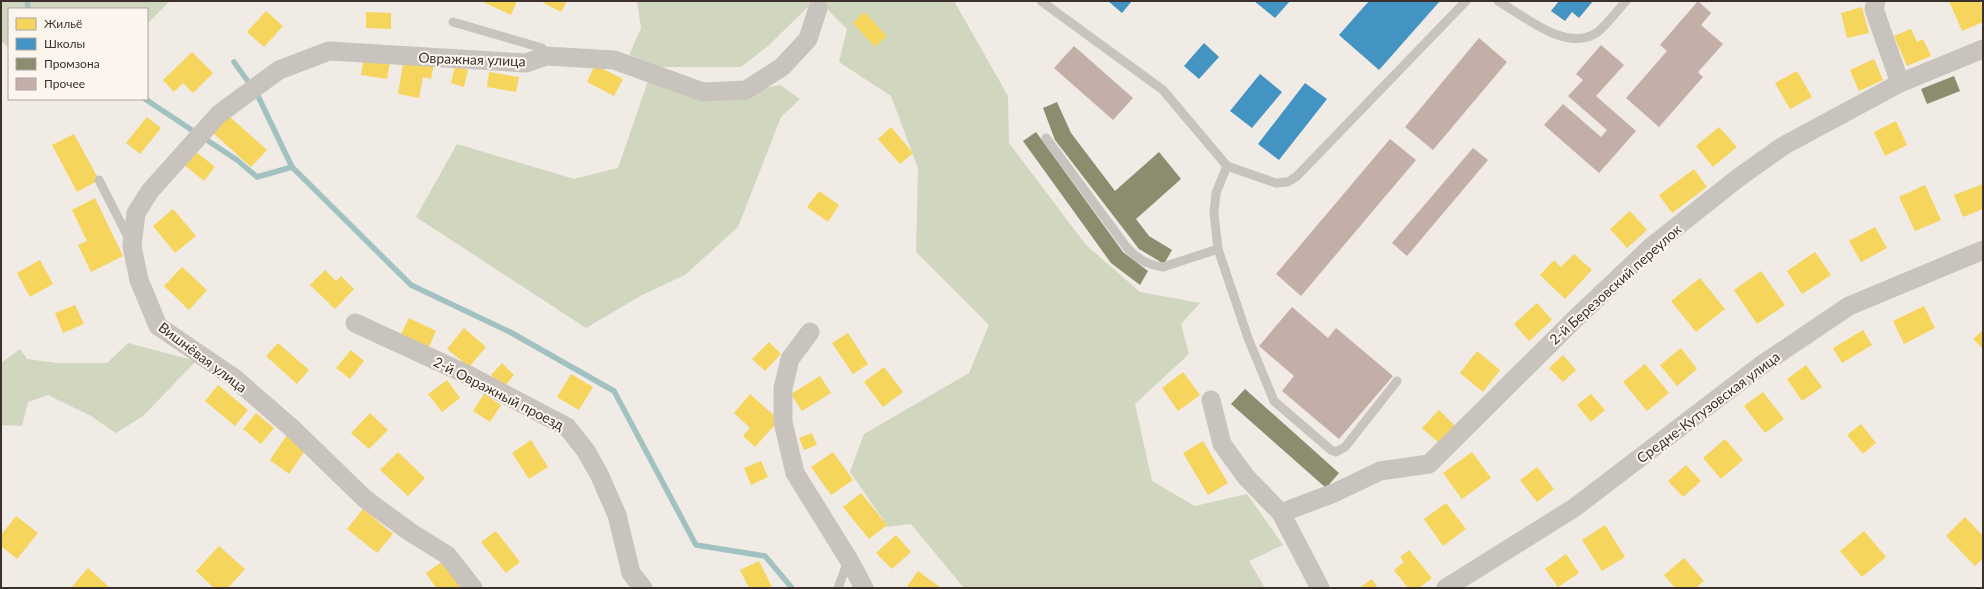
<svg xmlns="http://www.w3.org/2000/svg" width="1984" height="589" font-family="Lato,sans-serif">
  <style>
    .green { fill: #d1d6bf }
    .homes { fill: #f6d55c }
    .schools { fill: #4393c3 }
    .industry { fill: #8c8c6e }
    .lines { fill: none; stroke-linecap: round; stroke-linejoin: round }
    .stream { stroke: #a1c2c1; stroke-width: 5.5 }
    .building { fill: #c3afa7 }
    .lane { stroke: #c9c3be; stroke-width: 9 }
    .street { stroke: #c9c3be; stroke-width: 19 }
    .labels { text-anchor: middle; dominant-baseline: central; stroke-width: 4; stroke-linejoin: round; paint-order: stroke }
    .street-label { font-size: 14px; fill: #3b302b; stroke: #fbf5ee }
  </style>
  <rect width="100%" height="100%" fill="#f0ebe5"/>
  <!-- green -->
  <g class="green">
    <path d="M1,1H170L147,24V9H9V48L1,41Z"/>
    <path d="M637,1H814L768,46L741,67H661L629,55L641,28Z"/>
    <path d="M819,1H954L1008,96L1009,143L1086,245L1140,292L1200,303L1181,324L1189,354L1135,404L1152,481L1195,506L1247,494L1283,545L1249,561L1265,588H964L911,524L885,527L887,525L850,472L864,434L969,373L989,325L916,252L918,168L891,96L839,62L847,29Z"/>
    <path d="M648,81L724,96L780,85L800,99L781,117L738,227L685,275L642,295L586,328L416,217L457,144L574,179L618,168Z"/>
    <path d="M128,343L196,361L143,416L116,433L91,416L48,395L28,402L22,426L1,425V363L20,349L27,359L57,363H107Z"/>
  </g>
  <!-- homes -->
  <g class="homes">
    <path d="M484,1H517L511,15L483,2Z"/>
    <path d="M540,1H567L561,12Z"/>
    <path d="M1949,1H1980L1983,9V22L1962,31Z"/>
    <path d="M1862,7L1869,33L1847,38L1841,13Z"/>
    <path d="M266,11L283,26L264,47L247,32Z"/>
    <path d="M366,12L391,13V29L366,28Z"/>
    <path d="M864,12L887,36L875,47L853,23Z"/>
    <path d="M1911,29L1917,42L1923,39L1931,56L1907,66L1894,36Z"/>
    <path d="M192,52L213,73L193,93L183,83L174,92L163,80Z"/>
    <path d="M364,57L390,62L387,79L361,75Z"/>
    <path d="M404,57L434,63L431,79L423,77L419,98L398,94Z"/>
    <path d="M1874,59L1883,80L1859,91L1850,70Z"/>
    <path d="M595,65L623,79L614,96L587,82Z"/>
    <path d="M455,66L468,70L464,87L451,83Z"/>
    <path d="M1797,71L1812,97L1790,109L1775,83Z"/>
    <path d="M489,72L519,77L516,92L487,87Z"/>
    <path d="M229,116L267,150L251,167L213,133Z"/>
    <path d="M147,117L161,128L140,154L126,143Z"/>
    <path d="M1896,121L1907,145L1885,156L1874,132Z"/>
    <path d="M891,127L913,153L900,164L878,139Z"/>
    <path d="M1719,127L1737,147L1713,167L1696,146Z"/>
    <path d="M74,134L99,180L77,192L52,145Z"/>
    <path d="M194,150L215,167L204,181L183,164Z"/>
    <path d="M1694,169L1707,187L1672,213L1659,195Z"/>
    <path d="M1983,184V209L1963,217L1954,195Z"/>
    <path d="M1925,185L1941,220L1915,231L1899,197Z"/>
    <path d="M819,191L839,205L828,222L807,207Z"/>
    <path d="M95,198L123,256L91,272L78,245L87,241L72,210Z"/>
    <path d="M173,209L196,236L175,253L153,226Z"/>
    <path d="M1630,211L1647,230L1627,248L1610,229Z"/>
    <path d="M1875,227L1887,248L1861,262L1849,241Z"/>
    <path d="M1815,252L1831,275L1802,294L1787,271Z"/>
    <path d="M1574,254L1592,270L1565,299L1540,275L1554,260L1561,267Z"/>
    <path d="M40,260L53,284L30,297L17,273Z"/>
    <path d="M182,267L207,290L189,310L164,286Z"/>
    <path d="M325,270L336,281L341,276L354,289L335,309L310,285Z"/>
    <path d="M1761,271L1785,305L1757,324L1734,290Z"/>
    <path d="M1700,278L1725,309L1696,332L1671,301Z"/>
    <path d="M1537,303L1552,320L1529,341L1514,324Z"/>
    <path d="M75,305L84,324L63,333L55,313Z"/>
    <path d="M1924,306L1935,328L1904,344L1893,321Z"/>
    <path d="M409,318L436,331L428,349L400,336Z"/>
    <path d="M464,328L486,347L469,367L447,349Z"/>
    <path d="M1863,330L1872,345L1842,363L1833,348Z"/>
    <path d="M1983,330V349L1973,339Z"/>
    <path d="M848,333L868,364L853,374L832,343Z"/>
    <path d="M769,342L781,354L765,371L752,359Z"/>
    <path d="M278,343L309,370L297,384L266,356Z"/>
    <path d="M1681,348L1697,369L1677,386L1660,365Z"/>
    <path d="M351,350L364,361L350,379L336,368Z"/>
    <path d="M1477,351L1500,370L1483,392L1460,373Z"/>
    <path d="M1563,355L1576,370L1563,382L1549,368Z"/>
    <path d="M502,363L514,375L504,387L491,375Z"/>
    <path d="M1645,364L1669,393L1647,411L1623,382Z"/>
    <path d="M1806,365L1822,387L1802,401L1787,379Z"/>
    <path d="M884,367L903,392L883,407L864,382Z"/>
    <path d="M1183,372L1200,395L1178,411L1162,388Z"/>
    <path d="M571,374L593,387L579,410L557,397Z"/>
    <path d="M820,376L831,393L802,411L791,394Z"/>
    <path d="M447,380L460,398L442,412L428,394Z"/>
    <path d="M218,385L248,410L235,426L205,401Z"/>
    <path d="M1763,392L1784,419L1765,433L1744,406Z"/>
    <path d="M484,394L501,405L490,422L473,411Z"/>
    <path d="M750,394L779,420L755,447L743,436L750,428L734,413Z"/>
    <path d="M1591,394L1605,410L1591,422L1577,405Z"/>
    <path d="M1439,410L1455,426L1439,443L1422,428Z"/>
    <path d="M256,413L274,428L261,444L243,429Z"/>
    <path d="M370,413L388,430L369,449L351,433Z"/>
    <path d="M1861,424L1876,443L1863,454L1847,435Z"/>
    <path d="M812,433L817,445L804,450L799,438Z"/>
    <path d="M287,435L306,449L289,474L270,460Z"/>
    <path d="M1725,439L1743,460L1721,479L1703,458Z"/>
    <path d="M531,440L548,467L529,479L512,453Z"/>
    <path d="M1203,441L1228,483L1208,495L1183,453Z"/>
    <path d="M398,452L425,478L408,496L380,470Z"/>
    <path d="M833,452L853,480L831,495L811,467Z"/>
    <path d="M1472,452L1491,478L1462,499L1443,473Z"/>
    <path d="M761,461L768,477L751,485L744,468Z"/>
    <path d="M1686,465L1701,481L1683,497L1668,481Z"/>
    <path d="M1537,467L1554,489L1537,502L1520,480Z"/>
    <path d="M861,493L887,525L869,539L843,507Z"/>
    <path d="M1446,503L1466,529L1443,546L1424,519Z"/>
    <path d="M363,509L393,534L377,553L347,529Z"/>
    <path d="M16,516L38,533L17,559L1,546V535Z"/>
    <path d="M1965,517L1983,536V558L1975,566L1946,536Z"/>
    <path d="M1605,525L1625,557L1602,571L1582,540Z"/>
    <path d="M496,531L520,562L506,573L481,542Z"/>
    <path d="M1864,531L1886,557L1862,577L1840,551Z"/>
    <path d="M896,535L911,552L892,569L876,553Z"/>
    <path d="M219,546L245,569L228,588H214L196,571Z"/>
    <path d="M1409,550L1432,578L1419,588H1408L1394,570L1404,562L1400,557Z"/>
    <path d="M1566,554L1579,573L1558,587L1545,569Z"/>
    <path d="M1684,558L1704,581L1696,588H1675L1664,575Z"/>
    <path d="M443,561L461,588H436L426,573Z"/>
    <path d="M759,561L772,587L770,588H749L740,570Z"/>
    <path d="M88,568L109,587L108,588H71Z"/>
    <path d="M918,571L941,588H906Z"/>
    <path d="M1372,579L1378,588H1359Z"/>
  </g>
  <!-- schools -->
  <g class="schools">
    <path d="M1108,1H1132L1122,13Z"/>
    <path d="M1254,1H1290L1275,18Z"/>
    <path d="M1369,1H1440L1379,70L1339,35Z"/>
    <path d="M1559,1H1593L1579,18L1572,12L1565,21L1551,11Z"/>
    <path d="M1204,43L1219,57L1199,79L1184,66Z"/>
    <path d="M1260,74L1282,92L1252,128L1230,111Z"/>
    <path d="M1305,83L1327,99L1279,160L1258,144Z"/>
  </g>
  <!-- industry -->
  <g class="industry">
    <path d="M1954,76L1960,91L1927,104L1921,89Z"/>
    <path d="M1057,102L1071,133L1115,191L1159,152L1181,179L1136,219L1149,236L1172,250L1164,264L1139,249L1055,140L1043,108Z"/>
    <path d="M1036,132L1123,252L1148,271L1140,285L1111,263L1023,141Z"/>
    <path d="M1245,389L1339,473L1326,488L1231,404Z"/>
  </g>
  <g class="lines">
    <!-- stream -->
    <g class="stream">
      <path d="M27,1L28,9"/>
      <path d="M234,62L257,94L292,167"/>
      <path d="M145,99L237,160L257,177L292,167L411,285L510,332L614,391L696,545L765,556L792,588"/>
    </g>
  </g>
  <!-- building -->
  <g class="building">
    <path d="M1698,1L1711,13L1701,25L1723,44L1698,72L1703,77L1659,127L1626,98L1667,51L1660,45Z"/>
    <path d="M1479,38L1507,62L1433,150L1405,127Z"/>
    <path d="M1601,45L1624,65L1596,96L1636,131L1599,173L1544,125L1563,104L1601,137L1607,130L1568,96L1583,80L1576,74Z"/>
    <path d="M1074,46L1133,98L1113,120L1054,68Z"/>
    <path d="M1390,139L1416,160L1301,296L1276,274Z"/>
    <path d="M1473,148L1488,160L1407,256L1392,243Z"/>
    <path d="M1292,307L1328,338L1336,328L1393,376L1339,439L1282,391L1294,376L1259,346Z"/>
  </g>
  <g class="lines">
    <!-- lane -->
    <g class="lane">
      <path d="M1041,1L1163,90L1227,166L1276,183L1288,182L1297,176L1466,1"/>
      <path d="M1498,1C1524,16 1569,55 1599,31C1609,22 1617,11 1626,1"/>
      <path d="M453,22L542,48L546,56"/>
      <path d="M1046,138L1125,245C1135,258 1147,265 1163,267L1218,249"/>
      <path d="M1227,166L1216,193L1214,213L1218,249L1248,338L1274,401L1331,450L1336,452L1345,447L1397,381"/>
      <path d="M99,180L130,241"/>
      <path d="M838,588L848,561"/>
    </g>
    <!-- street -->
    <g class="street">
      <path d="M1876,1L1874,9L1900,83"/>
      <path d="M355,323L468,375L567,427L586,451L599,474L617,515L631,573L643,588"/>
      <path d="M810,332L790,359L783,388V422L795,473L849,560L864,588"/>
      <path d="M1211,400L1222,444L1246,477L1281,513L1320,588"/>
      <path d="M1281,513L1334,493L1380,471L1429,464L1575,319L1651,247L1738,178L1783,146L1900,83L1983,49"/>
      <path d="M473,588L447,555L410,532L365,499L293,429L233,377L158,326L139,280L132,246L136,213L150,191L219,114L279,70L329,51L526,63L546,56L614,60L703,92L746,90L782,67L808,39L818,8"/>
      <path d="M1446,588L1574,508L1760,366L1849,306L1983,250"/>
    </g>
  </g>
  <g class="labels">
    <!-- street labels -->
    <g class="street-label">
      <text transform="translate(472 59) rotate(2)">Овражная улица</text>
      <text transform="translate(1615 284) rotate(-42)">2-й Березовский переулок</text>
      <text transform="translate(203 357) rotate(37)">Вишнёвая улица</text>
      <text transform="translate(499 393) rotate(27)">2-й Овражный проезд</text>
      <text transform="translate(1708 407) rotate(-37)">Средне-Кутузовская улица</text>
    </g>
  </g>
  <!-- border -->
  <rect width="1984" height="589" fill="none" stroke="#3b302b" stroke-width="4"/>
  <!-- legend -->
  <rect x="8" y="8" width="140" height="92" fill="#fbf5ee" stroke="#aea6a0"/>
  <rect x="16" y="18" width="20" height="12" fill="#f6d55c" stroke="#aea6a0"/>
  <text x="44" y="28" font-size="12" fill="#3b302b">Жильё</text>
  <rect x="16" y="38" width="20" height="12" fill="#4393c3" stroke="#aea6a0"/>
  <text x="44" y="48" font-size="12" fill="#3b302b">Школы</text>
  <rect x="16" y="58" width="20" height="12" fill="#8c8c6e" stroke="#aea6a0"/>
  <text x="44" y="68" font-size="12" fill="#3b302b">Промзона</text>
  <rect x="16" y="78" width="20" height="12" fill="#c3afa7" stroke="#aea6a0"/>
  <text x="44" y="88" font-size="12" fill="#3b302b">Прочее</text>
</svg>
